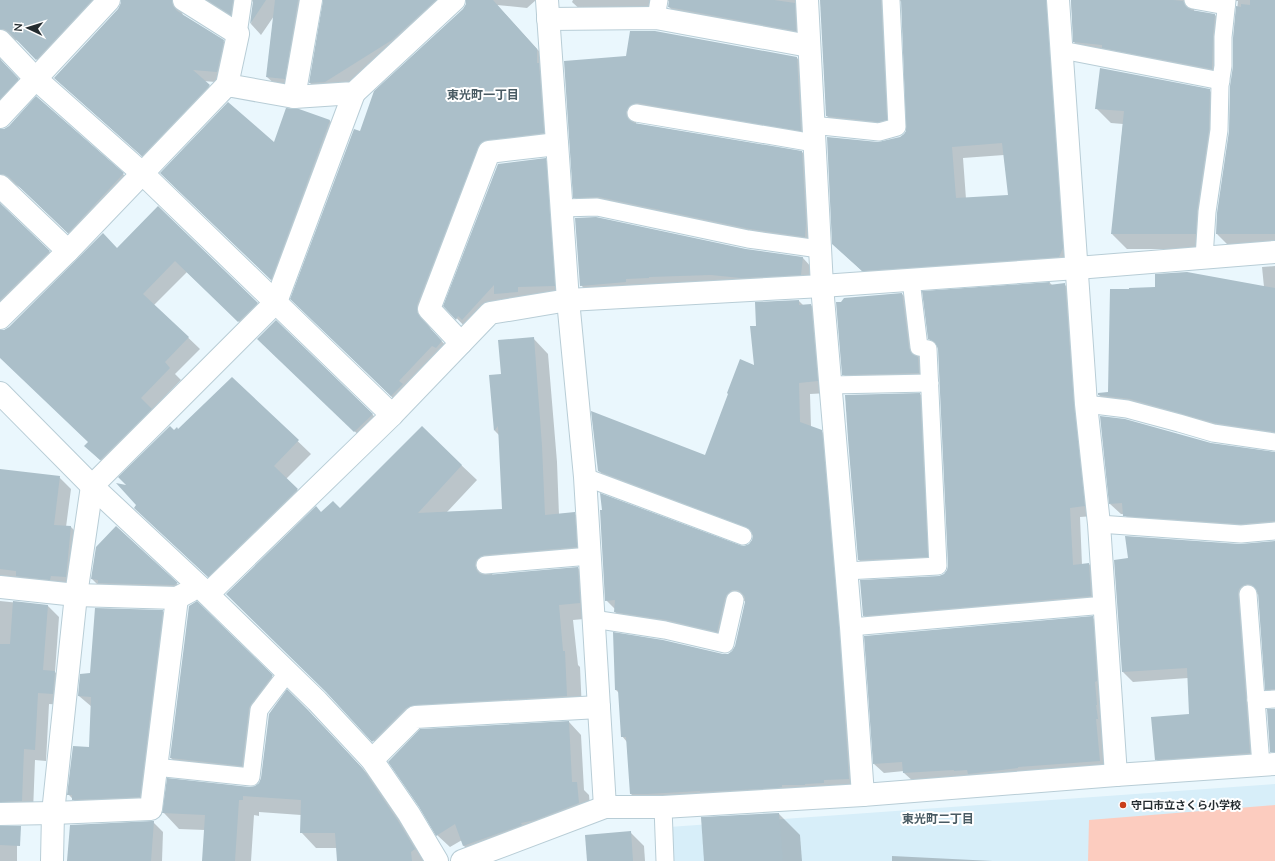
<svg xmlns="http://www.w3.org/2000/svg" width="1275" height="861" font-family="'Nunito Sans','Noto Sans JP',sans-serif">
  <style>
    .built { fill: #d7eef9 }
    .green { fill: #fcccbf }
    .shadow { fill: #0003; fill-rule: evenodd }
    .building { fill: #abbfc9; fill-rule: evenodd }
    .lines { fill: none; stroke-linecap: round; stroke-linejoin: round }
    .service-casing { stroke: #b8cdd6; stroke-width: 19 }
    .minor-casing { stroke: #b8cdd6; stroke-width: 24 }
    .service { stroke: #fff; stroke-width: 17 }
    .minor { stroke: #fff; stroke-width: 22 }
    .poi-dot { fill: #c93f1b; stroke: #fff; stroke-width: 1.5 }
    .labels { text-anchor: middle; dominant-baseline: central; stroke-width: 4; stroke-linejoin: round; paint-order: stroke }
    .poi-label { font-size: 11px; font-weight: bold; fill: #242c30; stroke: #fff; text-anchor: start }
    .neighbourhood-label { font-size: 12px; font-weight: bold; fill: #495b63; stroke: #fff }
  </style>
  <rect width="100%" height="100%" fill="#eaf7fd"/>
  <!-- built -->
  <path class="built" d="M1275,784V861H671L669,827Z"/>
  <!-- green -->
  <path class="green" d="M1275,805V861H1088L1089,820Z"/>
  <!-- shadow -->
  <g class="shadow">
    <path d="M0,0H116L48,71L20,42L16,40H9L0,47Z"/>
    <path d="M122,0H190L182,12L183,16L223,41L235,52L228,83L203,81L220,97L154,167L55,78L119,9Z"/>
    <path d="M202,0H317L296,90L279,88L267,77L274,16L261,35L251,24L254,1L251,2L242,25Z"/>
    <path d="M324,0H461L337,93L321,94L310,83Z"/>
    <path d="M467,0H536L527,8L497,5L548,61L555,144L499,151L428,317V324L431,330L453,353L402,407L303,310L361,132L463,10L467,4Z"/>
    <path d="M573,0H813L807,42L680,18L669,7V1L667,2L659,16L584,13L572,2Z"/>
    <path d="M821,0H1064L1074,259L874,282L845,255L878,143L900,138L907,132L902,1L897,2V131L838,127L827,116ZM1004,155L1009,196L966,199L963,158Z"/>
    <path d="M1071,0H1275V251L1228,245L1217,234L1230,130L1234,66V38L1238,1L1197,4L1194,10V11L1215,15L1226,26L1223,80L1086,53L1074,42Z"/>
    <path d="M0,58L2,62L29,91L0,124Z"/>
    <path d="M797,58L807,68L811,140L638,116L636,122V124L802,152L812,162L815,246L584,207L574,197L565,62Z"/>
    <path d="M1209,90L1224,105L1210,249H1127L1112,234L1123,124L1111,123L1096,108Z"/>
    <path d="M299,110L330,121L343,134L284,292L174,186L274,144Z"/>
    <path d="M0,130L123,174L134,185L79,244L21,188L16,185H9L0,193Z"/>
    <path d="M545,159L555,169L564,296L506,303L501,299L473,329H467L445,306Z"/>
    <path d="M0,203L2,206L61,263L0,324Z"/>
    <path d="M158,207L268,314L250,332L187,272L154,305L200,349L175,374L181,380L152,410L162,420L112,471L97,457L89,442L0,357V331H3L9,328L117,249Z"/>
    <path d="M746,250L803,258L812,268L811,284L590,295L581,285Z"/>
    <path d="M1275,266V440L1109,405L1099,395L1109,393L1264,287L1262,267Z"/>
    <path d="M1050,283L1052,285H1065L1074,294L1094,516L1080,517L1082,565L1089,564L1098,574L1101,606L873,625L864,616L944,575L948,571L949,566L939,348L929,338L924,292Z"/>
    <path d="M902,294L914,306L931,385L855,387L843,374Z"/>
    <path d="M799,301L804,306L811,305L822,317L829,393L810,394L811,427L821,431L833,442L860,790L642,806L631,794L627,742L622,736L620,694L616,690L723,655H728L733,652L736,647L746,600L739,605L729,643L626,623L615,612V609L606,600L750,545L753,540L754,536L611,483L599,471L706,456L755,366L757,326Z"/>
    <path d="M533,338L548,354L557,462L559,515L574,513L589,528L591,562L495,571L491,576L578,568L593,583L595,618L573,620L578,665L580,667L582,711L421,723L388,756L331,696L321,513L340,510L422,428L477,480L447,512L503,510L500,436L495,431L490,376L502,375Z"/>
    <path d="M269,350L372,414L383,426L366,442Z"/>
    <path d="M232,378L311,454L286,479L310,503L221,589L148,520L137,505L128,486L174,431L178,430Z"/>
    <path d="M920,394L927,402L934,564L866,567L859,560Z"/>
    <path d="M1211,444L1275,453V532L1135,526L1124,514H1121L1110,504Z"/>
    <path d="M0,470L59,477L71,489L66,527H71L82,538L77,588L0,593Z"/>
    <path d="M116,527L177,584L188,595L103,590L92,579Z"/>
    <path d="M1275,542V698L1266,689L1259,594L1252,596L1260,763L1167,770L1156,759L1190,715L1188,678L1133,682L1123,672L1242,545Z"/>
    <path d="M0,601L48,606L59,617L55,672L66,684L64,705L49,704L46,761L35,760L33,812H0Z"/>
    <path d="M197,603L283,687L262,715L253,776L182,769L171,758L190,607Z"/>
    <path d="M162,611L174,622L151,808L84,811L69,795L90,748L92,707L79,696Z"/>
    <path d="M1092,617L1102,627L1108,770L914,782L904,773V771L884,773L874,764Z"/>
    <path d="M287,691L324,727L378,785L428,861H338L337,848H316L301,832V815L259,812V816L254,815L251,861H203L205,830L179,829L164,813L256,787L260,783Z"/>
    <path d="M569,722L581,735L584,790L589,795L591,816L476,858L464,846L462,840L450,847L437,835Z"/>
    <path d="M779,814L800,835L802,861H705Z"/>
    <path d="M153,822L163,832L162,861H67Z"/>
    <path d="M0,830L17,844V861H0Z"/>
    <path d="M630,832L644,846L645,861H588Z"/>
    <path d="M892,856L993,861H892Z"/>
  </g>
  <!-- building -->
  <g class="building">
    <path d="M0,0H92L36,60L9,32L4,29H0Z"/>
    <path d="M121,0H172L173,6L177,11L224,40L217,72L193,70L210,85L142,156L54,78L118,9L121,3Z"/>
    <path d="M207,0H233L231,15Z"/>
    <path d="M253,0H266L250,24L253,1Z"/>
    <path d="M275,0H298L285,79L266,77Z"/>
    <path d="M323,0H436L392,40L325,82L309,83Z"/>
    <path d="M466,0H493L537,49V63H539L544,133L488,140L482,142L478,147L417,305V312L420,317L442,341L436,348L432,346L399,381L403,384L391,396L290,299L354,129L360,131L374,91L463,9L466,4Z"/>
    <path d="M669,0H774L795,3L796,31L668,7Z"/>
    <path d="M820,0H881L887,120L878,122L826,116Z"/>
    <path d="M901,0H1046L1063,248L1059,257L862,271L832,244L827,137L878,142L900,137L904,134L906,131ZM1002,143L1008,195L956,198L952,147Z"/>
    <path d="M1071,0H1173L1183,1L1186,7L1191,10L1215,14L1213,36L1212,69L1102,48V45L1073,42Z"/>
    <path d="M1250,0H1275V234H1216L1217,213L1229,131L1230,86L1233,66V38L1236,6L1241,7V4L1250,5Z"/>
    <path d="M630,31H655L797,57L801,131L638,103L633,104L629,106L626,112L627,117L629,120L634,123L802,151L806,223L805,237L750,229L599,197L573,198L564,61L626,56Z"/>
    <path d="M0,59L19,79L0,99Z"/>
    <path d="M1100,68L1210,89L1209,129L1197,211L1196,234H1111L1124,111L1095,109Z"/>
    <path d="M36,96L124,173L68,233L9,177L3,174H0V129H4L9,126Z"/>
    <path d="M228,102L274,142L286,108L299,109L330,120L271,280L160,173Z"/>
    <path d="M546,158L555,286L518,287V292L494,294V285L462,320L458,316L456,320L443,306L498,164Z"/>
    <path d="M0,203L50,251L0,300Z"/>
    <path d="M158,206L258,303L238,322L175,261L143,294L189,337L165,362L170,368L141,398L152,409L100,460L84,446L88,442L0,358V330H4L9,327L103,233L117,248Z"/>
    <path d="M596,217L746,249L803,257L801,275L741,278L711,275L649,277V278L626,279V282L580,286L575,218Z"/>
    <path d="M1187,272L1275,288V432L1215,423L1130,399L1098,395V393L1108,392L1110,289H1129V288L1155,287V274Z"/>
    <path d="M1050,282L1049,285L1065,283L1074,405L1085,506L1070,508L1073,565L1089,563L1091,596L863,616L860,580L939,576L944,574L947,570L948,566L938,349L935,342L928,339L922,291Z"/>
    <path d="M902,293L909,348L912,354L918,357L919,373L842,375L836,302H841L844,298Z"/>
    <path d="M799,300V305L811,304L818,381L799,383L800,422L822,430L839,628L849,779L824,780V783L805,784V785H782V787L777,788L700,792V791L647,794H630L626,737H621L618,690H615L613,632L663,640L723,654H728L732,651L735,646L745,602V597L742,593L738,590H732L727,594L725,598L717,632L667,620L614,612L615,600L605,601L600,510H602L600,493L740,545L744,546L749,544L752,540L753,535L751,530L746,527L598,471L591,411L705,455L728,394L727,393L740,359L754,365L750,326H756L755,302Z"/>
    <path d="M276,320L373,414L354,432L257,339Z"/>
    <path d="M534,337L542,446L545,515L575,512L577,547L484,555L480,557L476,560L475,566L477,571L480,574L486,575L578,567L580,603L559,605L563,651H565L567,696L414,705L406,708L372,742L326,692L226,594L316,506L321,512L333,501L340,508L422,426L462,465L418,513L502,509L498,426L494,431L489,375L501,374L498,340Z"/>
    <path d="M232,377L299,440L274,466L298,489L208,577L134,508L136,505L116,483L126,485L118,477L170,426L174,430L177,427L178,429Z"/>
    <path d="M920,393L928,557L858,560L848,439L845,395Z"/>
    <path d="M1100,416L1125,419L1211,443L1275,452V521L1241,524L1123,516L1122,503L1109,504Z"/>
    <path d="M0,469L60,476L54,525L71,526L66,577L51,576L50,580L16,576V571L0,569Z"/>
    <path d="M116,526L178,583L174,585L98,583V580L91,579L96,547Z"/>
    <path d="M1125,536L1240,544L1275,541V689L1265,690L1258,593L1256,589L1252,585L1247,584L1242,586L1239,589L1238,594L1250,753L1155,760L1151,717L1189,714L1187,668L1122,672L1114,560L1128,558Z"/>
    <path d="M13,601L48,605L43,670L55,671L53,694L38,693L35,750L24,749L22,801L0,802V644H10Z"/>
    <path d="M197,601L273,675L251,704L249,708L242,766L170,758L189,606Z"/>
    <path d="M95,608L163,610L140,797L72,800V795H67L73,746L89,747L91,697L78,696L80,674L90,673Z"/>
    <path d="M1093,616L1097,681L1095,682L1097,705H1096L1098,719H1096L1100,761L1018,767V768L968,774L967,770L954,771V770L903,773L902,762L873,764L864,636Z"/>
    <path d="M287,689L308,710L362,768L398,821L415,849L411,852L412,861H337L335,833H300L301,800L243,796V800H239L235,861H202L205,815L162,813L167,778L250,787L255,786L259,783L261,778L269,714Z"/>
    <path d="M1267,709H1275V752H1270Z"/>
    <path d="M569,721L572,782H577L579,803L535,820L521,823L522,825L463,846L455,824L436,836L419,807L388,762L420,729Z"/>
    <path d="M779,813L783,861H704L701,817Z"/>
    <path d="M152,821H154L151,861H67L70,825Z"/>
    <path d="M0,826H21L20,846L0,845Z"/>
    <path d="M631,831L633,861H587L585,835Z"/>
  </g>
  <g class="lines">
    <defs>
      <g id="service">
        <path d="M1193,0L1226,6"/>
        <path d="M656,18L659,0"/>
        <path d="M238,34L243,0"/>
        <path d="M1062,50L1221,81"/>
        <path d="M636,113L814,143"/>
        <path d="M812,125L879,132L897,127L891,0"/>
        <path d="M562,208L597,207L748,239L819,249"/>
        <path d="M1204,258L1207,212L1219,130L1220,85L1223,66V37L1227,0"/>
        <path d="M830,385L930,383"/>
        <path d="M1086,404L1127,409L1179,423L1213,433L1275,442"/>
        <path d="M585,477L743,536"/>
        <path d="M1099,524L1241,534L1275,531"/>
        <path d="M485,565L590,556"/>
        <path d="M846,571L938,566L928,349L919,347L911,280"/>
        <path d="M1248,594L1261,765"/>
        <path d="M593,619L665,630L725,644L735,600"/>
        <path d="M851,627L1105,605"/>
        <path d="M1256,700L1275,699"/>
        <path d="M155,767L251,777L259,710L288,672"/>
        <path d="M663,807L665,861"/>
      </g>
      <g id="minor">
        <path d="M184,0L238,34L227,85"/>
        <path d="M547,0L568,300L585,477L605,807"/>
        <path d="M807,0L822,286L851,627L863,795"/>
        <path d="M1058,0L1086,404L1099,524L1116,775"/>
        <path d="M548,19L656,18L809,46"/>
        <path d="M0,41L36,79L142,173L392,415"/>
        <path d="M294,97L311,0"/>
        <path d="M0,117L109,0"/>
        <path d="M0,186L68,251"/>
        <path d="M0,318L68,251L227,85L294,97L354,93L454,0"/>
        <path d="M461,343L429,309L489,152L557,144"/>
        <path d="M0,393L92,486L199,586L317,701L372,760L409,814L437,861"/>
        <path d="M0,587L76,595L177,598L190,591"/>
        <path d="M208,594L392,415L490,313L568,300L822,286L1077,268L1275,252"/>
        <path d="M372,760L415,717L599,707"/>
        <path d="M0,814L53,813L151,809L177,598"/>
        <path d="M52,861L53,813L76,595L92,486L276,302L354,93"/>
        <path d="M462,861L605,807H663L863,795L1116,775L1275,764"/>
      </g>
    </defs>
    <!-- service casing -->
    <use href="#service" class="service-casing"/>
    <!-- minor casing -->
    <use href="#minor" class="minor-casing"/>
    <!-- service -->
    <use href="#service" class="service"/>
    <!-- minor -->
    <use href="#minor" class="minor"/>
  </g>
  <!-- markers -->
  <circle class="poi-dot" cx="1123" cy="805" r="4"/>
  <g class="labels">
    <!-- poi labels -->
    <g class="poi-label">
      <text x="1131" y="805">守口市立さくら小学校</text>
    </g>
    <!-- neighbourhood labels -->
    <g class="neighbourhood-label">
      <text x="483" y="95">東光町一丁目</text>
      <text x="938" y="819">東光町二丁目</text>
    </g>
  </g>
  <!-- north arrow -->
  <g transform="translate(28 28) rotate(274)" stroke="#ffffff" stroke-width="3" paint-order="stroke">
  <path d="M0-3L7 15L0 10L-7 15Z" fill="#242c30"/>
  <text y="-6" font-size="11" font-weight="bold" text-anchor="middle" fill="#242c30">N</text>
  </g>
</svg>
